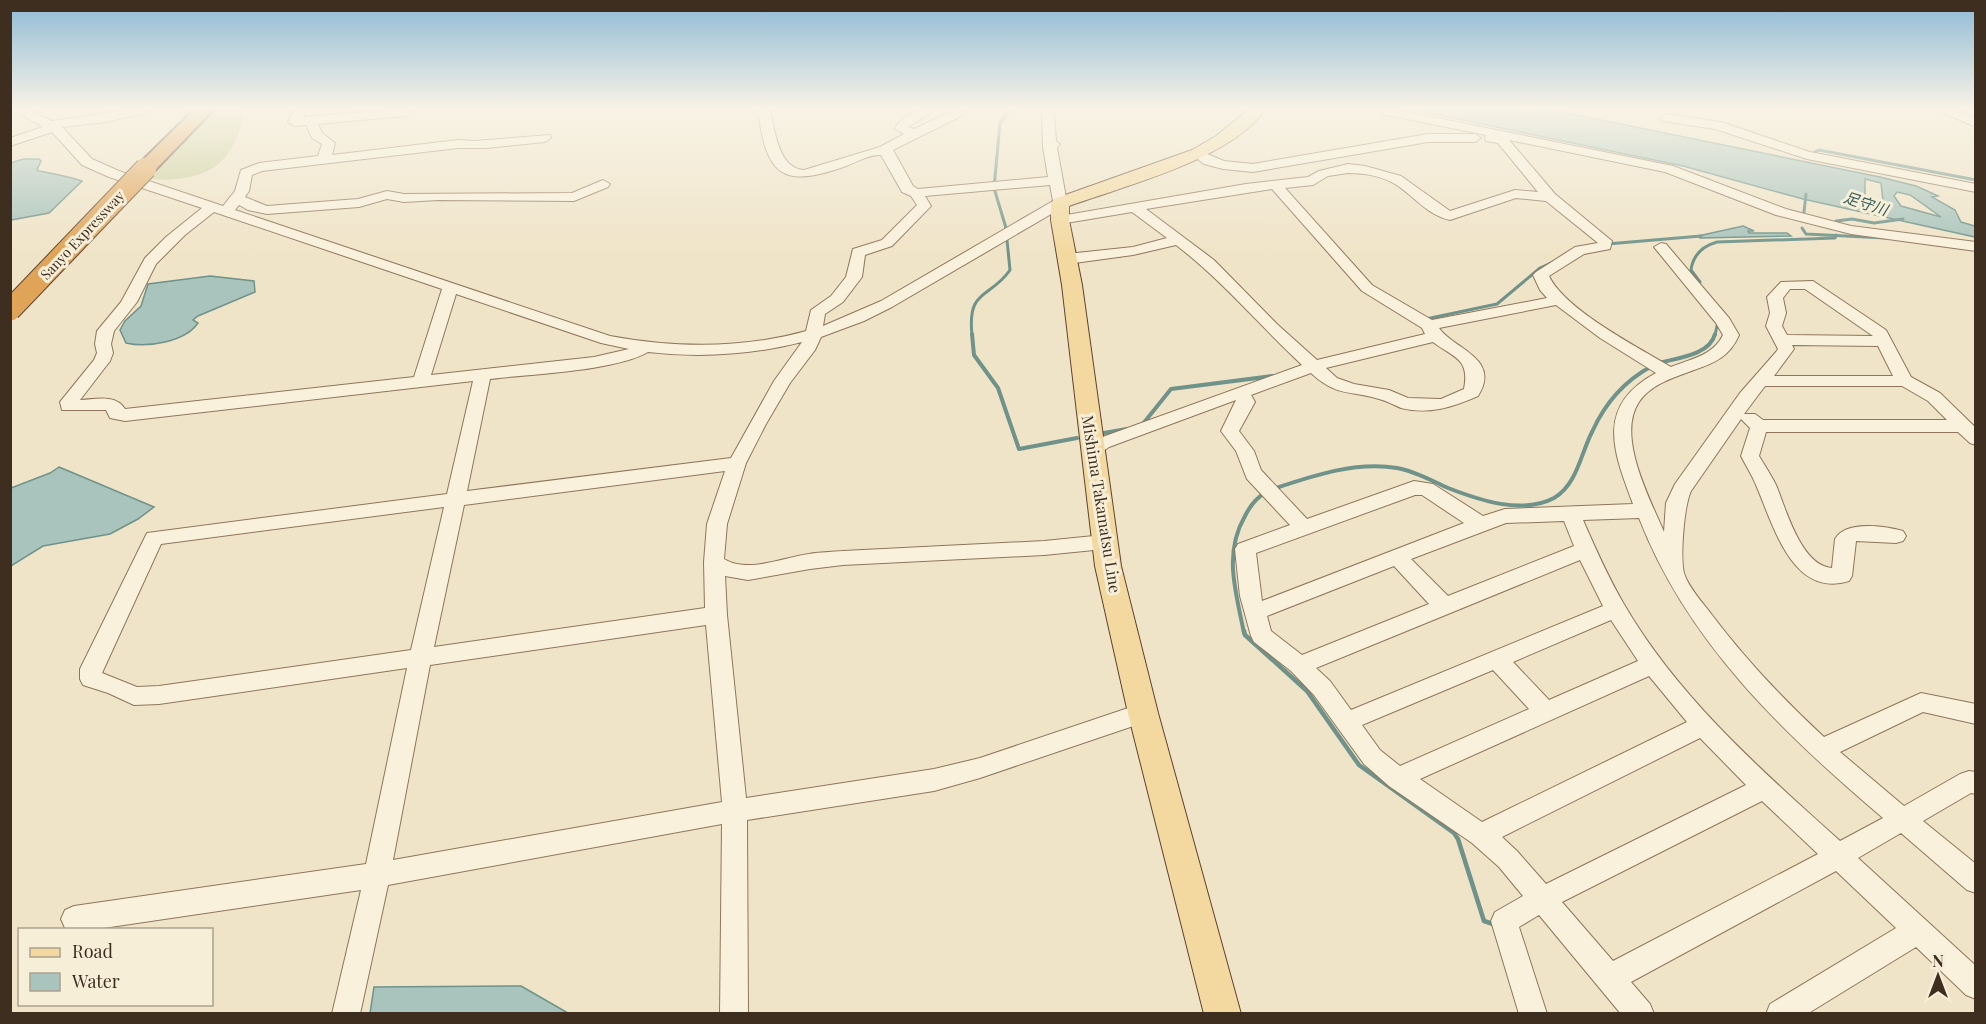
<svg xmlns="http://www.w3.org/2000/svg" width="1986" height="1024" font-family="'Playfair Display','Noto Sans JP',serif">
  <style>
    .green { fill: #c9cf9b }
    .water { fill: #a9c4bc; stroke: #6f938a; stroke-width: 1.5; fill-rule: evenodd }
    .lines { fill: none; stroke-linecap: round; stroke-linejoin: round }
    .stream-far2 { stroke: #6f938a; stroke-width: 3 }
    .stream-far1 { stroke: #6f938a; stroke-width: 4 }
    .stream { stroke: #6f938a; stroke-width: 4.5 }
    .minor-casing { stroke: #8d765c; stroke-width: 2 }
    .major-casing { stroke: #5b4430; stroke-width: 2 }
    .highway-casing { stroke: #5b4430; stroke-width: 4 }
    .minor { fill: #faf1dc; fill-rule: evenodd }
    .major { fill: #f3d9a0; fill-rule: evenodd }
    .highway { fill: #e0a458; fill-rule: evenodd }
    .highway-bridge-casing { stroke: #5b4430; stroke-width: 23; stroke-linecap: butt }
    .highway-bridge { stroke: #e0a458; stroke-width: 21 }
    .labels { text-anchor: middle; dominant-baseline: central; stroke-width: 6; stroke-linejoin: round; paint-order: stroke }
    .far-street-label { font-size: 14px; fill: #3d2e20; stroke: #f7eed8 }
    .far-water-label { font-size: 15px; font-style: italic; fill: #2f5d5a; stroke: #f7eed8 }
    .street-label { font-size: 16px; fill: #3d2e20; stroke: #f7eed8 }
  </style>
  <rect width="100%" height="100%" fill="#f0e4c8"/>
  <!-- green -->
  <path class="green" d="M211,110H243C244,128 231,155 216,166C198,179 164,183 144,177Z"/>
  <!-- water -->
  <g class="water">
    <path d="M1414,110H1552L1880,177L1916,186L1936,195L1938,196L1932,197L1955,210L1961,222L1975,226V237L1803,199L1683,166ZM1865,179L1881,183L1883,201L1877,205L1865,201ZM1897,192L1910,195L1941,217L1901,206L1894,196Z"/>
    <path d="M23,159H39L41,161L37,170L39,171C54,174 66,176 82,181L49,213L11,220V163Z"/>
    <path d="M1743,226L1754,231H1748L1749,233H1787L1791,236L1700,238L1698,236Z"/>
    <path d="M210,276L254,281L255,292L198,316L193,320L198,323C185,342 147,348 126,343L120,330L125,321L141,306L148,284Z"/>
    <path d="M59,467L154,507L138,519L110,534L43,546L11,566V488L50,473Z"/>
    <path d="M521,986L568,1013H370L374,987Z"/>
  </g>
  <g class="lines">
    <!-- stream-far2 -->
    <g class="stream-far2">
      <path d="M1813,153L1819,150L1976,180"/>
      <path d="M1804,212L1806,194"/>
      <path d="M1836,221L1852,219L1874,223L1903,219"/>
      <path d="M1006,228L994,188L1000,123L1010,110"/>
      <path d="M1802,228L1806,234L1885,238"/>
      <path d="M1607,244L1701,236"/>
      <path d="M1700,282L1691,270C1693,255 1703,246 1717,242L1835,238L1836,235"/>
      <path d="M1426,319L1497,304L1540,268L1553,262"/>
      <path d="M972,335C967,288 990,299 1010,270L1007,240"/>
      <path d="M1715,335L1717,326"/>
    </g>
    <!-- stream-far1 -->
    <g class="stream-far1">
      <path d="M972,334L974,355L998,388L1019,449L1077,438"/>
      <path d="M1659,363C1677,358 1710,355 1715,334"/>
      <path d="M1142,425L1171,389L1273,376"/>
      <path d="M1098,434L1127,429"/>
      <path d="M1273,489C1312,476 1355,461 1397,468C1415,471 1432,481 1448,488C1479,500 1522,515 1554,498C1577,485 1581,453 1592,432C1605,403 1624,381 1652,366"/>
      <path d="M1244,633C1236,592 1223,554 1245,516C1250,506 1256,498 1266,492"/>
    </g>
    <!-- stream -->
    <path class="stream" d="M1244,631L1245,635L1307,691L1359,765L1454,833L1458,839L1484,921L1493,924"/>
    <defs>
      <g id="minor">
        <path d="M13,110H28L52,121L127,110H147L145,113L106,122L62,127L92,159L119,171L223,206L235,191L241,170L259,163L318,156L322,144L312,138L306,125L294,126L288,122L294,110H304L305,112L303,117L390,110H411L408,115L404,116L318,124L322,133L335,143L332,155L458,140L474,141L550,135L551,138L545,142L486,148H458L262,171L252,175L249,191L245,197L267,206L358,199L387,191L404,194L572,193L603,180L610,184L608,187L574,201L438,200L404,202L387,199L359,207L267,214L248,210L239,205L235,210L610,336C675,348 742,349 806,331L811,310L831,296L846,277L853,249L882,240L917,205L911,196L902,192L881,155C869,154 857,162 846,166C783,189 766,176 758,110H770C775,131 778,168 804,170L880,147L904,134L895,129C901,114 921,109 935,110L908,127L914,129L950,112L949,110H964L963,115L893,150L913,186L918,189L1048,177L1043,147L1042,110H1054L1056,141L1060,144L1057,148L1067,203L1065,206L892,307L864,321L821,337L815,350L790,383L766,424L746,463L727,524L724,559C749,574 783,557 809,554C820,552 832,552 843,551L1044,541L1104,535L1111,537L1114,542L1111,547L1104,549L1044,555L843,565L810,569L748,580L725,576L727,615L746,798L934,769L980,758L1143,703L1151,706L1155,713L1151,720L980,778L934,791L747,820L748,1014H720L722,824L388,885L360,1014H332L361,890L90,930L65,928L61,919L65,910L74,906L366,864L407,668L159,704L134,705L108,693L83,685L80,679V669L147,533L447,494L473,381L125,421L110,418L106,410H62L60,402L94,360L97,353L95,344L97,331L121,302L145,258L166,237L202,208L109,177L82,165L52,132L10,146V138L43,127ZM1050,185L1053,201L881,301L823,326L825,314L843,302L862,277L865,255L892,246L931,206L925,196ZM214,212L442,289L414,377L125,409C116,394 96,399 80,400L110,361L113,353L111,344L114,331L137,302L156,264L185,235ZM456,294L601,343L629,349L594,357L431,375ZM802,342L774,381L731,458L467,491L490,379C530,374 616,371 648,352C700,358 751,355 802,342ZM725,471L707,524L704,562L705,608L434,647L464,505ZM444,507L411,650L159,686L137,687L102,673L161,544ZM706,625L722,802L393,860L430,665Z"/>
        <path d="M1376,110H1398L1673,166L1786,209L1851,226L1976,242V251L1851,234L1776,215L1665,172L1509,140L1555,194L1612,241L1610,249L1584,254L1549,276C1565,310 1638,347 1671,367C1690,359 1713,356 1723,335L1716,323L1654,247L1661,243L1666,244L1729,318L1739,335C1730,356 1715,363 1694,370C1675,377 1651,384 1639,402C1616,436 1650,499 1664,532L1666,503L1675,484L1740,393L1776,352L1778,349L1766,326L1770,313L1767,297L1781,282L1813,281L1886,330L1911,377L1940,393L1976,428V445L1970,443L1958,432H1766L1759,456C1765,466 1771,475 1776,485C1786,509 1801,566 1832,568L1835,539C1846,520 1885,526 1903,531L1906,536L1903,541L1896,543L1856,541L1852,576L1849,581C1792,599 1773,524 1756,485C1752,475 1746,466 1741,456L1750,428L1741,419L1691,491C1684,506 1680,557 1684,573C1688,587 1703,603 1712,615C1746,660 1783,699 1824,737L1921,693L1976,704V724L1923,712L1840,752L1904,806L1960,774L1969,771L1976,772V794L1971,793L1923,821L1976,864V893L1967,890L1901,833L1858,858L1976,966V999L1966,995L1916,947L1807,1014H1766L1770,1004L1896,928L1836,871L1631,982L1650,1004L1654,1014H1621L1539,915L1519,927L1547,1014H1519L1491,921L1495,912L1523,896L1499,867L1472,843L1389,786L1364,764L1314,695L1291,671L1254,642L1251,636L1240,596L1235,549L1238,544L1290,525L1247,479L1236,451L1221,431L1236,400L1109,447L1099,454H1085L1083,450L1097,439L1302,365C1259,325 1222,280 1176,245L1133,255L1067,264L1059,259L1067,254L1133,247L1167,238L1132,212L1060,224L1053,220L1055,217L1246,184L1308,177L1319,171L1348,164L1365,166L1401,176L1450,211L1515,190L1538,192L1498,143L1486,141L1485,138L1486,135L1382,114ZM1348,173C1363,173 1382,176 1395,184C1414,196 1427,215 1450,220L1516,198L1546,201L1598,243L1575,247L1536,272L1533,275L1540,290L1547,298L1432,320L1372,285L1285,188L1313,185L1328,176ZM1272,189L1362,291L1422,328L1425,334L1317,360L1278,325L1214,260L1146,209ZM1790,289H1805L1873,336L1787,335L1782,326L1786,313L1783,298ZM1556,305L1600,338L1656,373C1595,406 1613,451 1633,504L1505,509L1483,516L1433,484L1414,481L1307,519L1261,470L1254,451L1239,431L1255,402L1251,395L1311,373C1337,397 1349,390 1379,399C1387,401 1394,405 1401,408C1429,415 1453,407 1478,396C1502,358 1453,349 1439,328ZM1433,342C1454,358 1470,358 1464,389L1441,399L1408,398L1389,390L1354,384L1337,378L1326,368ZM1792,345L1878,346L1893,376H1774L1794,349ZM1765,386H1902L1928,401L1947,420H1763L1755,414H1744ZM1415,495H1422L1464,523L1262,601L1256,553ZM1639,518C1687,642 1783,733 1883,818L1840,841C1762,771 1679,698 1625,606C1609,579 1596,550 1583,520ZM1564,521L1574,546L1448,596L1411,559L1506,523ZM1580,560L1603,606L1351,710L1330,681L1316,668ZM1394,566L1429,604L1302,655L1271,631L1267,616ZM1611,620L1638,661L1549,700L1513,662ZM1493,670L1529,709L1400,766L1380,750L1362,725ZM1649,676L1687,722L1482,822L1420,779ZM1700,738L1746,785L1546,884L1517,851L1502,837ZM1762,801L1818,854L1613,961L1562,902Z"/>
        <path d="M1937,110H1953L1976,118V127Z"/>
        <path d="M1666,114L1721,122L1810,152L1976,184V192L1807,159L1715,129L1662,121L1660,118Z"/>
        <path d="M1428,134H1475L1481,138L1475,142H1428L1253,172L1223,169L1204,164L1191,154L1198,150L1224,161L1253,164Z"/>
      </g>
      <path id="major" d="M1248,110H1265C1229,160 1127,185 1069,206V220L1082,285L1121,566L1158,713L1241,1014H1204L1128,713L1095,566L1062,285L1051,220V203L1054,199L1192,150L1216,136Z"/>
      <path id="highway" d="M194,110H213L153,172H139L136,168L139,164Z"/>
    </defs>
    <!-- minor casing -->
    <use href="#minor" class="minor-casing"/>
    <!-- major casing -->
    <use href="#major" class="major-casing"/>
    <!-- highway casing -->
    <use href="#highway" class="highway-casing"/>
    <!-- minor -->
    <use href="#minor" class="minor"/>
    <!-- major -->
    <use href="#major" class="major"/>
    <!-- highway -->
    <use href="#highway" class="highway"/>
    <defs>
      <path id="highway-bridge" d="M10,310L146,168"/>
    </defs>
    <!-- highway-bridge casing -->
    <use href="#highway-bridge" class="highway-bridge-casing"/>
    <!-- highway-bridge -->
    <use href="#highway-bridge" class="highway-bridge"/>
  </g>
  <!-- sky -->
  <linearGradient id="sky" x2="0" y2="1"><stop stop-color="#8fbad6"/><stop offset="0.43" stop-color="#f8f3e6"/><stop offset="1" stop-color="#f8f3e6" stop-opacity="0"/></linearGradient>
  <rect width="1986" height="253" fill="url(#sky)"/>
  <g class="labels">
    <!-- far-street labels -->
    <g class="far-street-label">
      <text transform="translate(82 235) rotate(-47)">Sanyo Expressway</text>
    </g>
    <!-- far-water labels -->
    <g class="far-water-label">
      <text transform="translate(1866 203) rotate(18)">足守川</text>
    </g>
    <!-- street labels -->
    <g class="street-label">
      <text transform="translate(1102 504) rotate(81)">Mishima Takamatsu Line</text>
    </g>
  </g>
  <!-- border -->
  <rect width="1986" height="1024" fill="none" stroke="#3d2e20" stroke-width="24"/>
  <!-- legend -->
  <rect x="18" y="928" width="195" height="78" fill="#f7eed8" stroke="#ada18e" stroke-width="1.5"/>
  <rect x="30" y="948" width="30" height="9" fill="#f3d9a0" stroke="#ada18e" stroke-width="1.5"/>
  <text x="72" y="958" font-size="18" fill="#3d2e20">Road</text>
  <rect x="30" y="973" width="30" height="18" fill="#a9c4bc" stroke="#ada18e" stroke-width="1.5"/>
  <text x="72" y="988" font-size="18" fill="#3d2e20">Water</text>
  <!-- north arrow -->
  <g transform="translate(1938 976)" stroke="#f7eed8" stroke-width="4.5" paint-order="stroke">
  <path d="M0-4.5L10 22L0 15L-10 22Z" fill="#3d2e20"/>
  <text y="-9" font-size="16" font-weight="bold" text-anchor="middle" fill="#3d2e20">N</text>
  </g>
</svg>
